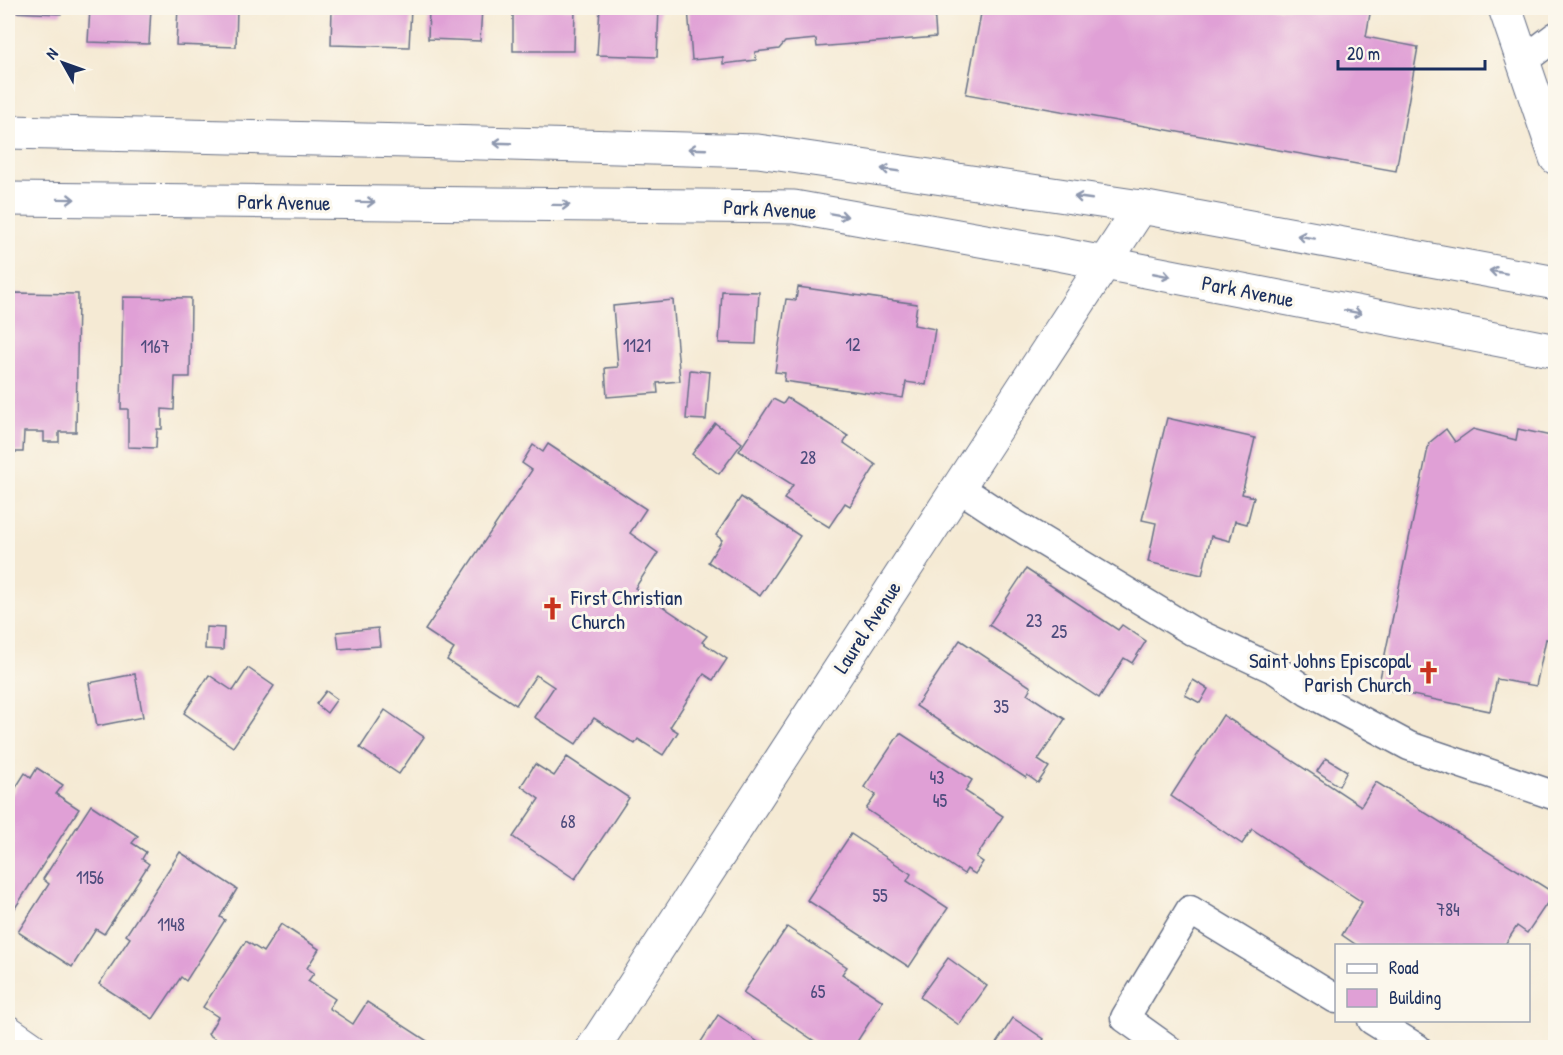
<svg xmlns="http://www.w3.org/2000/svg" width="1563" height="1055" font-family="'Patrick Hand',sans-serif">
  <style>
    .building { fill: #e0a0d6 }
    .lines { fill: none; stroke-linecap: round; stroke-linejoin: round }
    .service-casing { stroke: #677087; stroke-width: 31 }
    .minor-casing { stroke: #677087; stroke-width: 35 }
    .tertiary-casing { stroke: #677087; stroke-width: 35 }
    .secondary-casing { stroke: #677087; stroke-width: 35 }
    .service { stroke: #fff; stroke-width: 28 }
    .minor { stroke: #fff; stroke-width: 33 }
    .tertiary { stroke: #fff; stroke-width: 33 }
    .secondary { stroke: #fff; stroke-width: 33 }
    .oneway { stroke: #8d97ae }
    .labels { text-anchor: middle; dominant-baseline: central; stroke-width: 6; stroke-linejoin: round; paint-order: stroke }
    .number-label { font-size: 18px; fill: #4c4b7c }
    .street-label { font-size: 21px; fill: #1b2f5e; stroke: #fbf7ec }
    .poi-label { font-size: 21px; fill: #1b2f5e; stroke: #fbf7ec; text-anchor: start }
  </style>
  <rect width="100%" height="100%" fill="#fbf7ec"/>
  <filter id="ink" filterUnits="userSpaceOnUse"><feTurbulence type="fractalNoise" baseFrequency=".0167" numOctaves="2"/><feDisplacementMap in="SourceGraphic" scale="12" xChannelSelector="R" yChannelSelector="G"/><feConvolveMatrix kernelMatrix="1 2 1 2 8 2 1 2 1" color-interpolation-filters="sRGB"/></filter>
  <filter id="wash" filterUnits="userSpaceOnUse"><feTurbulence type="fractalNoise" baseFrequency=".008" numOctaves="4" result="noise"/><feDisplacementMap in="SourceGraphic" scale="24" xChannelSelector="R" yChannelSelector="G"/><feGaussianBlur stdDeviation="1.35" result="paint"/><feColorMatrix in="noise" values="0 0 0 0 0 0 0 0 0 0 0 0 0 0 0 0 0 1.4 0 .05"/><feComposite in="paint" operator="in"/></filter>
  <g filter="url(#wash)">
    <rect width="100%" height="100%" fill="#f5ead4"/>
    <g id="blocks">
      <!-- building -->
      <g class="building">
        <path d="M8,8H62L61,14L8,12Z"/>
        <path d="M90,8H151L149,44L88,42Z"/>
        <path d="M178,8H237L236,47L176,45Z"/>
        <path d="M332,8H411L409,47L331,45Z"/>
        <path d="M429,8H482L480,41L428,39Z"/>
        <path d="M513,8H575L574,51H513Z"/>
        <path d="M600,8H659L657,57L597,55Z"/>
        <path d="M688,8H934L936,37L817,47L816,39L785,42L779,49L755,52L756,60L723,64V57L692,60Z"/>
        <path d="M982,8H1371L1366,37L1418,47L1396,171L966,94Z"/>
        <path d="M798,287L917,304L914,325L935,329L926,385L906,382L903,398L784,381L785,373L775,372L786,299L796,300Z"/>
        <path d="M722,291L759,292L756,344L719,343Z"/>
        <path d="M15,293L78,294L76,432H59V442H44V432H24L23,452H8V298H15Z"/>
        <path d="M123,297L191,298L190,377H175L174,410L162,409V429H157L156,448L128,447V409H121Z"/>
        <path d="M673,300L680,381L657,383L658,393L607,397L605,368L618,367L613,306Z"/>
        <path d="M690,370L710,372L706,420L686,419Z"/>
        <path d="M787,398L848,436L844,443L876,465L850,506L845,503L829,527L784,499L793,485L739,451L773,399L783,404Z"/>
        <path d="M1167,418L1255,438L1242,494L1254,497L1247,524L1235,521L1230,541L1211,536L1202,575L1148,562L1156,523L1142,520Z"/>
        <path d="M715,423L742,443L719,474L692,454Z"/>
        <path d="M1446,429L1455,442L1473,429L1516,440L1518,429L1556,437V641L1546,639L1536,686L1497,679L1490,711L1378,688L1429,443Z"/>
        <path d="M548,444L646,509L630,533L658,553L635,588L707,636L702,642L727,659L713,680L704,674L670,727L678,732L663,755L638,739L635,744L594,718L576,744L534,717L554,687L536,675L516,705L447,660L454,649L425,630L532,470L522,463L533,445L543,452Z"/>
        <path d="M741,497L800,536L760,596L708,562L722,540L716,535Z"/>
        <path d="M1026,569L1118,630L1122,625L1146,641L1132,663L1124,658L1099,698L989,625Z"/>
        <path d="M206,627L224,628L223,650L205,649Z"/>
        <path d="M378,628L380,646L339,649L337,632Z"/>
        <path d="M960,640L1031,687L1027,694L1065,719L1038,760L1049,767L1038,783L1027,775L1026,778L916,706Z"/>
        <path d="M248,668L274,686L233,747L184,713L209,675L233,691Z"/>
        <path d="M135,674L143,717L97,726L89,683Z"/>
        <path d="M1193,680L1208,689L1200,703L1185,695Z"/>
        <path d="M326,691L337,699L327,713L316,704Z"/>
        <path d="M385,710L424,737L399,774L360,748Z"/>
        <path d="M1223,715L1361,806L1376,782L1554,893L1527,933L1517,926L1504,946H1358L1342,935L1362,902L1252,829L1242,844L1171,796Z"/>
        <path d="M900,733L972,780L965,791L1003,816L976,857L983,862L975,874L967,869L964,874L866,809L876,795L864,787Z"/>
        <path d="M567,757L629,798L575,879L513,837L539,799L521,786L535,764L554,776Z"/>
        <path d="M1326,758L1347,771L1339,786L1317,771Z"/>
        <path d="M37,768L63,785L56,794L79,809L8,919V800L25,773L31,778Z"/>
        <path d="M91,805L138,836L132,843L146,852L142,859L149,864L104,934L96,929L72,967L18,932L49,884L43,879Z"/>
        <path d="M851,834L911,874L907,881L948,908L909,967L807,900Z"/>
        <path d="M180,852L237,889L220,917L225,920L186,981L181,977L153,1019L99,984L130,938L126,935Z"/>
        <path d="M281,924L319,949L307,968L314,973L308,981L335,999L329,1008L353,1024L367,1002L438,1048H229L208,1034L218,1017L203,1007L246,941L263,952Z"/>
        <path d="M787,927L847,967L842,974L883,1001L853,1048H825L743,993Z"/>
        <path d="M948,958L987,986L959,1025L920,997Z"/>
        <path d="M718,1015L767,1048H697Z"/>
        <path d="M1013,1018L1044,1039L1037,1048H993Z"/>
      </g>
    </g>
  </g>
  <g filter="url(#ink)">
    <use href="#blocks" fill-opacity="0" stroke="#677087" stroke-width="1.5"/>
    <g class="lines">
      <defs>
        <g id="service">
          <path d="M1523,61L1556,36"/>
          <path d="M958,487L1008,520L1192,631L1276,670L1308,692L1409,746L1556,796"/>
          <path d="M1372,1020L1417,1048"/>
          <path d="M1167,1048L1125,1018L1190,910L1336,999"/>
        </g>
        <path id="minor" d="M593,1048L1141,207"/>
        <path id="tertiary" d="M8,1032L31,1048"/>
        <g id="secondary">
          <path d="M1505,8L1556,158"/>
          <path d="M8,132L408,141L758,151L1141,207L1556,283"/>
          <path d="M8,199L794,207L1053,253L1556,351"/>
        </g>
      </defs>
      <!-- service casing -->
      <use href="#service" class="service-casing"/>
      <!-- minor casing -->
      <use href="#minor" class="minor-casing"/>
      <!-- tertiary casing -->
      <use href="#tertiary" class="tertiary-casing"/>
      <!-- secondary casing -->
      <use href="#secondary" class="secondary-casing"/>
      <!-- service -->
      <use href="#service" class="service"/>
      <!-- minor -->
      <use href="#minor" class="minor"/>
      <!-- tertiary -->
      <use href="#tertiary" class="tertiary"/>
      <!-- secondary -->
      <use href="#secondary" class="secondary"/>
    </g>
    <!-- one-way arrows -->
    <defs><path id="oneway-shaft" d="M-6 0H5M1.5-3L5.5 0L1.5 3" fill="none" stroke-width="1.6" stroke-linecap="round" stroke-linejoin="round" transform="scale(1.5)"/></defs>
    <g class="oneway">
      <use href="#oneway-shaft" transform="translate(502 143) rotate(-178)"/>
      <use href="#oneway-shaft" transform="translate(697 149) rotate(-178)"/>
      <use href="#oneway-shaft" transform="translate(890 170) rotate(-172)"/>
      <use href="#oneway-shaft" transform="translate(1083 198) rotate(-172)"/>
      <use href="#oneway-shaft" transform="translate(66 199) rotate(1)"/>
      <use href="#oneway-shaft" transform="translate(366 202) rotate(1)"/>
      <use href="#oneway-shaft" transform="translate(561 205) rotate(1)"/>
      <use href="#oneway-shaft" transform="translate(839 215) rotate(10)"/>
      <use href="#oneway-shaft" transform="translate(1306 237) rotate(-170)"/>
      <use href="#oneway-shaft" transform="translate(1498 272) rotate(-170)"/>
      <use href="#oneway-shaft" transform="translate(1162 275) rotate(11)"/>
      <use href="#oneway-shaft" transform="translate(1353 312) rotate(11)"/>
    </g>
  </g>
  <!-- icons -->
  <defs>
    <symbol id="church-bare" viewBox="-9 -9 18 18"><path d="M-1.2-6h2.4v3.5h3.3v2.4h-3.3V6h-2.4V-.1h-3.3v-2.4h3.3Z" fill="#c8321e" stroke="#fbf7ec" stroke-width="2.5" paint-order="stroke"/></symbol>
  </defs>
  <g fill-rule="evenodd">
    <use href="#church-bare" x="536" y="592" width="33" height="33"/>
    <use href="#church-bare" x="1412" y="656" width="33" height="33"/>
  </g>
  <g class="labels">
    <!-- number labels -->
    <g class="number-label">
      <text x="853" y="344">12</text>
      <text x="637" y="345">1121</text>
      <text x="155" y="346">1167</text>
      <text x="808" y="457">28</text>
      <text x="1034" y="620">23</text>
      <text x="1059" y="631">25</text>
      <text x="1001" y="706">35</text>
      <text x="937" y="777">43</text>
      <text x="940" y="800">45</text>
      <text x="568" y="821">68</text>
      <text x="90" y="877">1156</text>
      <text x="880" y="895">55</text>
      <text x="1448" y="909">784</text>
      <text x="171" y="924">1148</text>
      <text x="818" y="991">65</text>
    </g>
    <!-- street labels -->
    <g class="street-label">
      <text transform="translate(284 202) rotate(1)">Park Avenue</text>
      <text transform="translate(770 209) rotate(3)">Park Avenue</text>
      <text transform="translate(1248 291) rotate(11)">Park Avenue</text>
      <text transform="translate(867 627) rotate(-57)">Laurel Avenue</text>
    </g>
    <!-- poi labels -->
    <g class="poi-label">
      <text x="571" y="597">First Christian<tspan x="571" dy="24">Church</tspan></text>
      <text x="1411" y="660" text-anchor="end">Saint Johns Episcopal<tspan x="1411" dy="24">Parish Church</tspan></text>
    </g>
  </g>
  <!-- margin -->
  <rect width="1563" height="1055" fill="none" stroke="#fbf7ec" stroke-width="30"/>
  <!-- legend -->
  <rect x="1335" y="944" width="195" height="78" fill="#fbf7ec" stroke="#a1a7b3" stroke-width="1.5"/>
  <rect x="1347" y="964" width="30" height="9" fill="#ffffff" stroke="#a1a7b3" stroke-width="1.5"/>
  <text x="1389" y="974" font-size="18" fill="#1b2f5e">Road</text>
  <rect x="1347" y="989" width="30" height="18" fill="#e0a0d6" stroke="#a1a7b3" stroke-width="1.5"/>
  <text x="1389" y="1004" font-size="18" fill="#1b2f5e">Building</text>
  <!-- north arrow -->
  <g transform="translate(63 63) rotate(310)" stroke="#fbf7ec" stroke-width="4.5" paint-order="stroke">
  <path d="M0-4.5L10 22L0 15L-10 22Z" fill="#1b2f5e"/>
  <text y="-9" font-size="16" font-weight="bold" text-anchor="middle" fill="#1b2f5e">N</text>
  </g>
  <!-- scale -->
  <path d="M1338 60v9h147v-9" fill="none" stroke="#1b2f5e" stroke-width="3"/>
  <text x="1347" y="60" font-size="18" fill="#1b2f5e" stroke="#fbf7ec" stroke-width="4.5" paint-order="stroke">20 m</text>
</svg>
